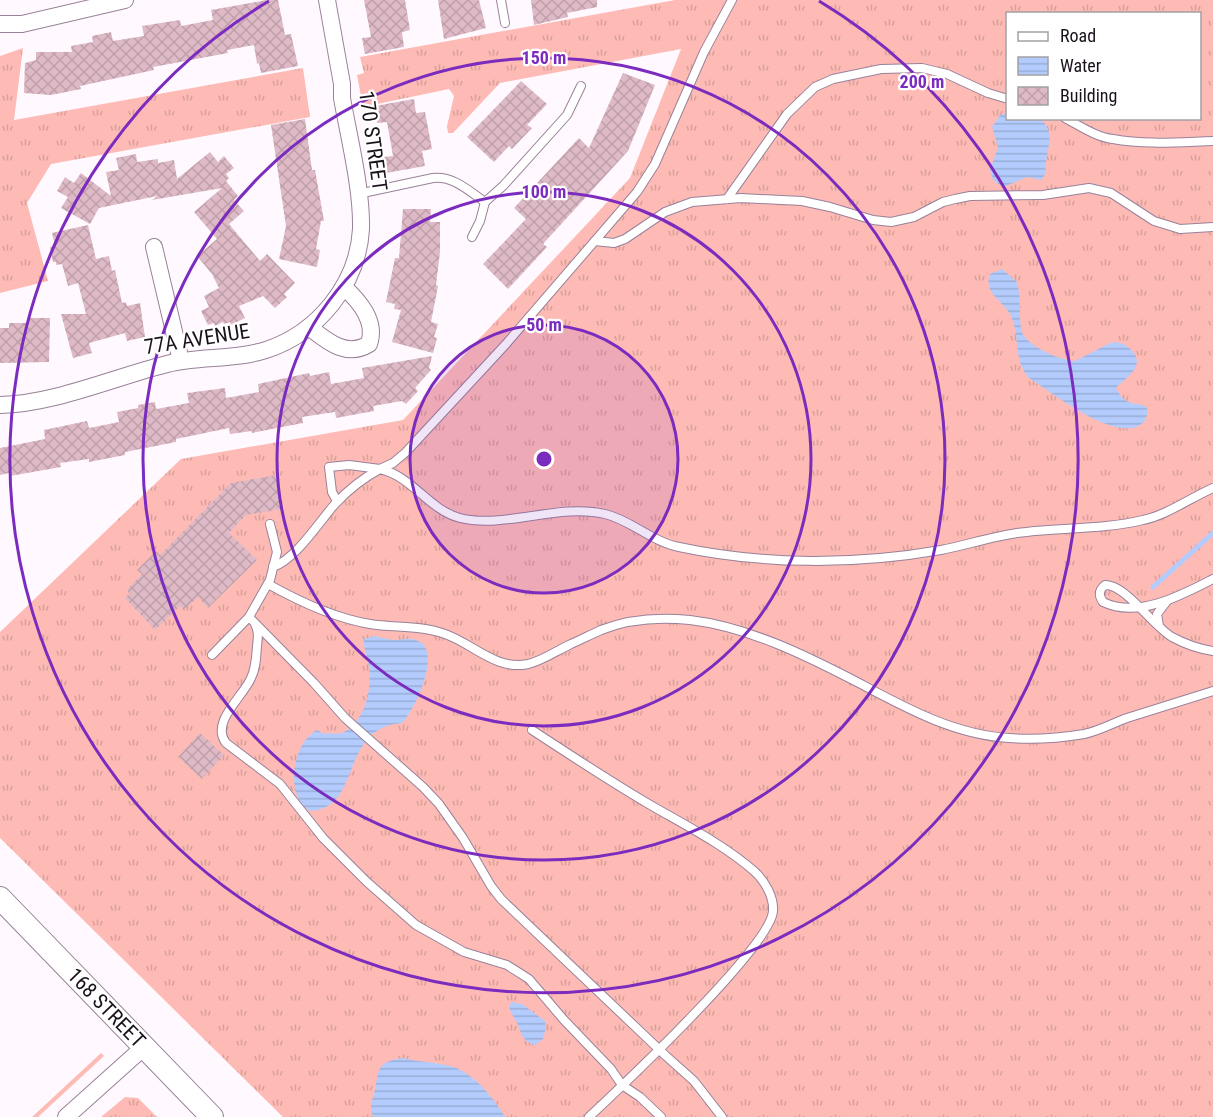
<svg xmlns="http://www.w3.org/2000/svg" width="1213" height="1117" font-family="'Roboto Condensed',sans-serif">
  <style>
    .grass { fill: url(#grass-tufts); fill-rule: evenodd }
    .water { fill: url(#water-rules) }
    .lines { fill: none; stroke-linecap: round; stroke-linejoin: round }
    .stream { stroke: #b3ccfd; stroke-width: 5 }
    .building { fill: url(#building-cross-hatch) }
    .service-casing { stroke: #99819a; stroke-width: 10 }
    .minor-casing { stroke: #99819a; stroke-width: 18 }
    .secondary-casing { stroke: #99819a; stroke-width: 24 }
    .service { stroke: #fff; stroke-width: 8 }
    .minor { stroke: #fff; stroke-width: 16 }
    .secondary { stroke: #fff; stroke-width: 22 }
    .ring { fill: none; stroke: #7b2cbf; stroke-width: 3 }
    .labels { text-anchor: middle; dominant-baseline: central; stroke-width: 4.5; stroke-linejoin: round; paint-order: stroke }
    .street-label { font-size: 21px; fill: #1a121b; stroke: #fff }
    .centre { fill: #7b2cbf; stroke: #fff; stroke-width: 3 }
    .ring-label { font-size: 18px; text-anchor: middle; font-weight: bold; fill: #7b2cbf; stroke: #fff; stroke-width: 4.5; stroke-linejoin: round; paint-order: stroke }
  </style>
  <defs>
    <pattern id="grass-tufts" width="24" height="20" patternUnits="userSpaceOnUse" patternTransform="scale(1.5)"><rect width="24" height="20" fill="#febbb5"/><path d="M3 7l-1-3M5 7V3M7 7l1-3M15 17l-1-3M17 17v-4M19 17l1-3" fill="none" stroke="#d9a09b"/></pattern>
    <pattern id="water-rules" width="6" height="5" patternUnits="userSpaceOnUse" patternTransform="scale(1.5)"><rect width="6" height="5" fill="#b3ccfd"/><path d="M0 2.5h6" fill="none" stroke="#99aed8"/></pattern>
    <pattern id="building-cross-hatch" width="8" height="8" patternUnits="userSpaceOnUse" patternTransform="scale(1.5)"><rect width="8" height="8" fill="#debac7"/><path d="M0 0l8 8M0 8l8-8" fill="none" stroke="#be9faa"/></pattern>
  </defs>
  <rect width="100%" height="100%" fill="#fff9ff"/>
  <!-- grass -->
  <g class="grass">
    <path d="M675,0H1213V1117H283L0,838V632L181,459L403,420L630,178L681,49L500,83L453,133H448L447,126L454,96L449,89L363,107L357,75L364,73L360,57ZM1008,14H1200V118H1008Z"/>
    <path d="M23,48L14,120L303,68L310,117L51,164L27,203L48,281L0,293V56Z"/>
    <path d="M101,1053L104,1056L38,1117H32Z"/>
    <path d="M125,1097L138,1098L157,1117H101Z"/>
  </g>
  <!-- water -->
  <g class="water">
    <path d="M1007,113L1008,118L1041,120C1055,131 1048,147 1046,162C1045,169 1047,174 1041,180L1027,177L1006,186L1000,185L993,180L990,170L998,147L992,127L1000,115Z"/>
    <path d="M1002,269L1017,282C1021,297 1019,313 1021,329C1024,346 1060,360 1075,361L1110,343C1117,341 1123,343 1129,348C1149,365 1126,377 1116,388C1119,394 1122,399 1129,402C1138,407 1155,400 1144,422C1140,425 1136,428 1132,428C1101,432 1054,394 1029,378C1012,359 1021,335 1010,314C1002,300 983,293 990,274Z"/>
    <path d="M374,636C382,638 390,640 397,640C406,639 412,637 420,642C441,653 415,710 402,723C338,728 363,809 310,811C284,796 292,743 317,730L324,734C330,732 336,735 342,733C365,722 372,690 369,667C368,658 363,648 364,639Z"/>
    <path d="M511,1002L522,1004L545,1021L546,1027L543,1039L535,1045C521,1041 522,1033 516,1021C513,1016 511,1013 509,1007Z"/>
    <path d="M403,1058C418,1062 435,1062 450,1066C473,1072 493,1097 505,1117H373C369,1105 372,1101 375,1090C379,1068 377,1062 403,1058Z"/>
  </g>
  <g class="lines">
    <!-- stream -->
    <path class="stream" d="M1153,587L1213,533"/>
  </g>
  <!-- building -->
  <g class="building">
    <path d="M267,0H278L285,35L291,34L298,66L261,73L259,63L257,64L254,45L227,50L228,53L153,67L154,70L80,86L81,89L51,95L24,93L25,63L36,60V52H72L71,46L93,42L92,36L111,32L113,41L144,36L142,26L180,20L181,26L213,20L211,10Z"/>
    <path d="M364,0H405L410,30L402,32L404,47L365,54L362,38L371,37Z"/>
    <path d="M438,0H479L486,28L444,39Z"/>
    <path d="M531,0H597V7L567,13L568,17L534,25Z"/>
    <path d="M623,73L655,85L628,151L543,244L547,247L508,289L483,264L526,219L514,208L579,138L589,148Z"/>
    <path d="M521,81L547,104L527,125L532,128L512,149L509,146L494,162L467,137Z"/>
    <path d="M414,99L416,113L425,112L432,149L422,151L425,166L386,173L383,157L393,156L387,122L377,123L375,106Z"/>
    <path d="M305,119L312,170H315L324,221H321L316,249L320,250L317,267L279,259L286,226L271,125Z"/>
    <path d="M210,152L218,162L224,156L234,168L226,174L229,178L226,181L238,196L234,200L244,211L229,224L260,261L267,254L295,283L284,294L287,297L275,308L263,296L239,306L245,318L231,325L230,322L224,324L223,322L215,326L214,323L208,325L201,311L209,307L204,296L219,288L212,274L197,256L217,239L194,212L222,188L152,200L157,196L99,208L90,224L61,208L68,197L57,191L65,177L74,183L81,173L111,196L106,172L119,170L116,158L136,154L137,162L158,159V163L174,160L177,179Z"/>
    <path d="M403,209H431L430,222H440V252L436,285L438,286L431,322L438,324L434,337L437,338L433,353L392,342L401,310L394,309L395,304L386,302L395,258H399Z"/>
    <path d="M88,225L96,259L109,256L112,271L115,270L122,303L126,302L127,306L140,303L145,337L127,341L125,333L89,343L92,353L73,358L61,314H86L78,283L68,286L62,264L56,265V262H53L50,247L55,246L52,233Z"/>
    <path d="M29,318H50L49,362L0,363V328H9V323H29Z"/>
    <path d="M432,356L429,368L431,370L415,388L418,391L406,404L402,401L373,406L374,411L336,418L335,412L302,417L303,423L252,433V431L230,434L229,428L176,439V442L125,452V455L89,462V459L60,463L61,467L10,476L9,473L0,475V448L45,439L44,430L87,421L89,428L119,422L117,412L138,408V405L155,402L156,409L189,403L187,393L225,388L226,398L259,392L258,384L309,373L310,376L329,372L331,384L364,378L362,368Z"/>
    <path d="M276,475L282,509L246,515L229,533L257,560L208,608L198,597L184,610L180,606L155,630L125,598L130,593L127,590L142,574L137,570L156,551L160,555L231,483Z"/>
    <path d="M200,733L224,755L202,779L178,757Z"/>
  </g>
  <g class="lines">
    <defs>
      <g id="service">
        <path d="M501,0L505,23"/>
        <path d="M1065,118C1080,126 1096,137 1113,139C1145,145 1180,142 1213,141"/>
        <path d="M358,194L433,178C454,176 469,191 485,202"/>
        <path d="M727,199L787,114L815,87L833,79L881,69L922,68L947,74L988,93L1008,99"/>
        <path d="M472,237L480,221L485,202L503,186L567,115L581,86"/>
        <path d="M595,241L614,243L625,239L665,212L692,202L741,198L802,201L830,207L873,220L891,222L914,217L943,202L955,199L970,196L1043,195L1089,188L1111,193L1154,221L1180,229L1213,227"/>
        <path d="M337,501L332,492L329,467L349,465L380,469L393,463L406,452L506,344L637,192L655,164L704,52L732,0"/>
        <path d="M273,567C296,559 319,522 335,504C348,490 363,478 380,469C412,476 429,510 460,518C506,529 558,503 605,514C631,520 652,542 679,547C763,565 856,565 941,550C966,545 991,537 1017,533C1058,527 1102,530 1143,520C1167,515 1190,498 1213,488"/>
        <path d="M1213,579C1182,595 1138,619 1103,602C1098,595 1099,590 1105,585C1125,584 1153,626 1172,637C1185,644 1199,649 1213,651"/>
        <path d="M268,584C300,602 334,618 370,624C395,628 421,625 445,634C472,643 496,671 528,664C542,661 556,651 569,645C580,640 590,635 601,630C628,619 661,617 690,620C749,627 807,656 859,683C906,708 955,735 1009,738C1033,740 1060,738 1084,734C1099,731 1113,723 1127,718C1155,709 1184,700 1213,691"/>
        <path d="M249,617L314,683L345,718L423,787L439,804L463,838L491,886L501,899L666,1056L694,1081L722,1117"/>
        <path d="M255,624C259,632 258,637 257,646C256,658 256,668 251,678C243,697 210,722 226,743L280,784L323,838L367,882L416,925L464,952L507,965L529,979L564,1020L611,1069L622,1085L640,1097L661,1117"/>
        <path d="M1159,626L1157,614L1167,601"/>
        <path d="M212,655L249,617L270,580L277,552L270,524"/>
        <path d="M532,730C570,755 608,780 647,803C683,824 723,844 754,871C765,881 774,897 773,911C771,946 621,1087 589,1117"/>
      </g>
      <g id="minor">
        <path d="M0,24H22L125,0"/>
        <path d="M154,247L181,361"/>
        <path d="M309,327C327,341 346,358 369,344C377,321 359,301 344,287"/>
        <path d="M0,405C54,404 115,377 167,364C199,356 235,360 266,350C318,333 358,284 361,229C362,189 349,138 342,98V84L327,0"/>
        <path d="M66,1117L144,1047"/>
      </g>
      <g id="secondary">
        <path id="s1" d="M0,898L212,1117"/>
      </g>
    </defs>
    <!-- service casing -->
    <use href="#service" class="service-casing"/>
    <!-- minor casing -->
    <use href="#minor" class="minor-casing"/>
    <!-- secondary casing -->
    <use href="#secondary" class="secondary-casing"/>
    <!-- service -->
    <use href="#service" class="service"/>
    <!-- minor -->
    <use href="#minor" class="minor"/>
    <!-- secondary -->
    <use href="#secondary" class="secondary"/>
  </g>
  <!-- distance rings -->
  <circle cx="544" cy="459" r="134" fill="#7b2cbf" fill-opacity=".12"/>
  <g class="ring">
    <circle cx="544" cy="459" r="134"/>
    <circle cx="544" cy="459" r="267"/>
    <circle cx="544" cy="459" r="401"/>
    <path d="M819 1A534 534 0 1 1 269 1"/>
  </g>
  <g class="labels">
    <!-- street labels -->
    <g class="street-label">
      <text transform="translate(373 141) rotate(82)">170 STREET</text>
      <text transform="translate(197 339) rotate(-9)">77A AVENUE</text>
      <text stroke="none"><textPath href="#s1" startOffset="153">168 STREET</textPath></text>
    </g>
  </g>
  <circle cx="544" cy="459" r="9" class="centre"/>
  <g class="ring-label">
    <text x="544" y="64">150 m</text>
    <text x="922" y="88">200 m</text>
    <text x="544" y="198">100 m</text>
    <text x="544" y="331">50 m</text>
  </g>
  <!-- legend -->
  <rect x="1006" y="12" width="195" height="108" fill="#ffffff" stroke="#a3a0a4" stroke-width="1.5"/>
  <rect x="1018" y="32" width="30" height="9" fill="#ffffff" stroke="#a3a0a4" stroke-width="1.5"/>
  <text x="1060" y="42" font-size="18" fill="#1a121b">Road</text>
  <rect x="1018" y="57" width="30" height="18" fill="url(#water-rules)" stroke="#a3a0a4" stroke-width="1.5"/>
  <text x="1060" y="72" font-size="18" fill="#1a121b">Water</text>
  <rect x="1018" y="87" width="30" height="18" fill="url(#building-cross-hatch)" stroke="#a3a0a4" stroke-width="1.5"/>
  <text x="1060" y="102" font-size="18" fill="#1a121b">Building</text>
</svg>
